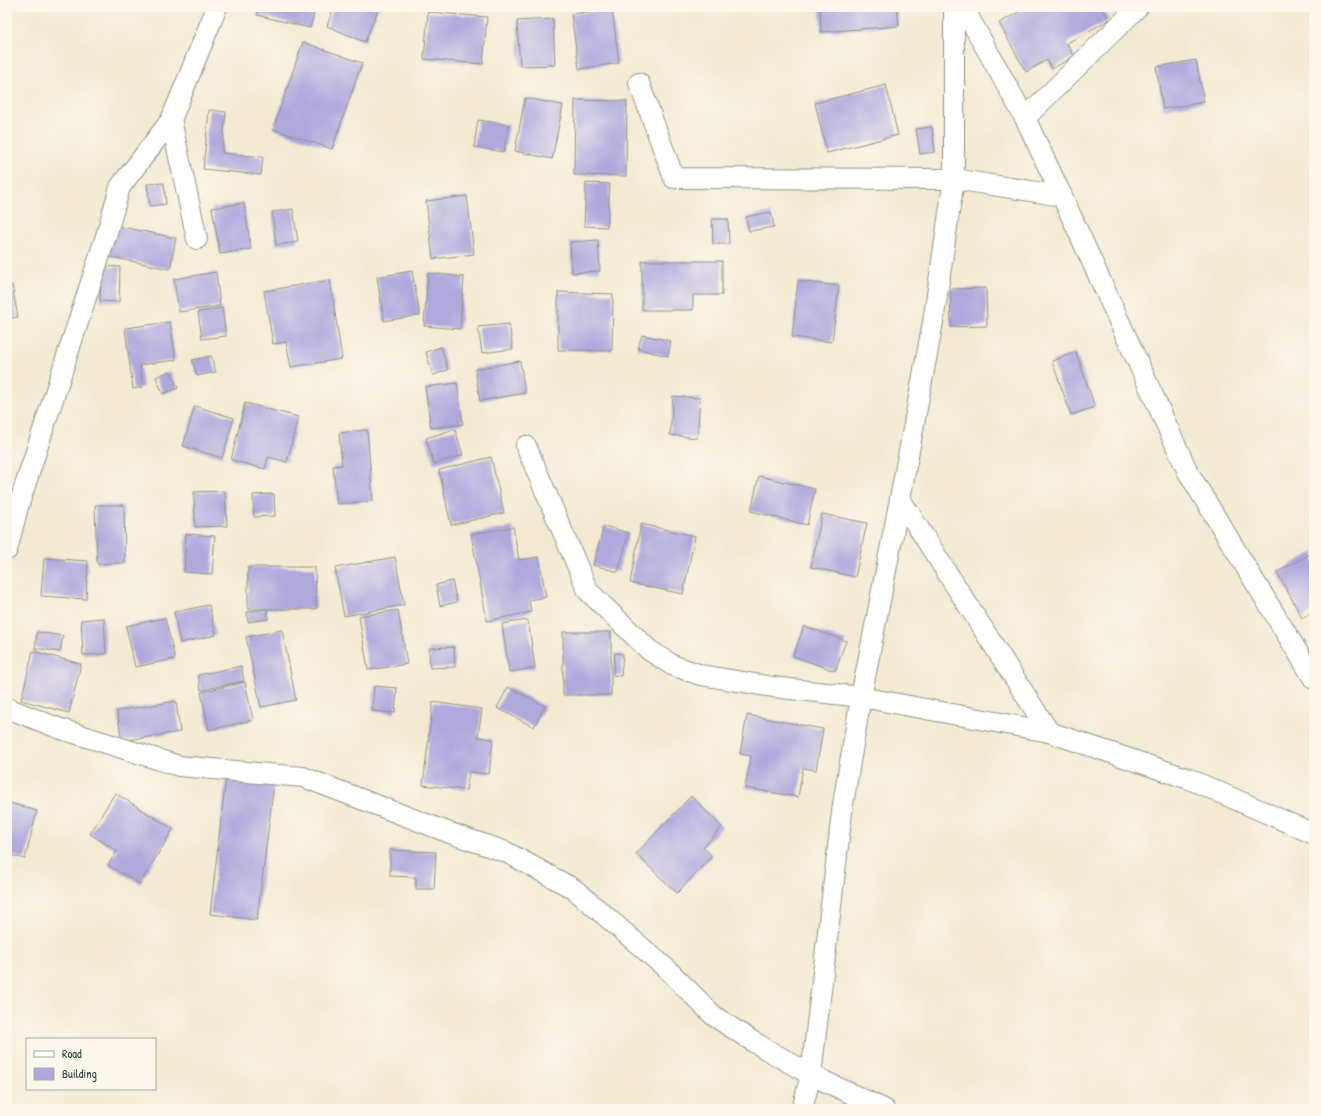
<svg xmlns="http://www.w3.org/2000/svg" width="1321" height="1116" font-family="'Patrick Hand',sans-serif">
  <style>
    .building { fill: #afa8dd }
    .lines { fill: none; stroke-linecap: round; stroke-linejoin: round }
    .minor-casing { stroke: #8a9484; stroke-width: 22 }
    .minor { stroke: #fff; stroke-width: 20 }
  </style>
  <rect width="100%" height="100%" fill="#fbf7ec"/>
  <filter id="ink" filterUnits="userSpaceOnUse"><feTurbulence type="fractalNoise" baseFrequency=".025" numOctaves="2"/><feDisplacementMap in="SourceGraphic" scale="8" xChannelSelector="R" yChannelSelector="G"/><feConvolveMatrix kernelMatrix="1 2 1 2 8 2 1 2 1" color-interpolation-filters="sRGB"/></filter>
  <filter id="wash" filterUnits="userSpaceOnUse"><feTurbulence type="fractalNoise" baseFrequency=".012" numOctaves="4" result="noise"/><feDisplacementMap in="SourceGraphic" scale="16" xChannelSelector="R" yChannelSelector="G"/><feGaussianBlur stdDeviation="0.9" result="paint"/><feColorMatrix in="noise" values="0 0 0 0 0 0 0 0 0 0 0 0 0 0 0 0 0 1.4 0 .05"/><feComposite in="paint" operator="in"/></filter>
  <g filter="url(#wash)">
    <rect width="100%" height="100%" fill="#f4ead3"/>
    <g id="blocks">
      <!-- building -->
      <g class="building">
        <path d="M260,7H316L310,28L257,15Z"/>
        <path d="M334,7H379L365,42L327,26Z"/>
        <path d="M820,7H897L899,26L821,32Z"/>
        <path d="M1028,7H1102L1109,20L1067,43L1074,56L1052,69L1047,60L1026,72L999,23Z"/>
        <path d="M612,9L619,63L579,69L571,14Z"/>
        <path d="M428,12L487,17L483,64L424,59Z"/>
        <path d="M553,19L555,65L520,66L517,21Z"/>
        <path d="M303,42L362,63L332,149L273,129Z"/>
        <path d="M1196,60L1204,102L1163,109L1156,67Z"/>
        <path d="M886,85L898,135L827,153L815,103Z"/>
        <path d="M525,98L563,105L552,159L515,151Z"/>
        <path d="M575,100L627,101L626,176L574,175Z"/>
        <path d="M209,110L226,112L222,153L263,157L261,175L203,169Z"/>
        <path d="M478,120L509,125L504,152L474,147Z"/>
        <path d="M932,127L935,152L920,154L916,129Z"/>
        <path d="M164,183L166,204L150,206L147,184Z"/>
        <path d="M586,183L610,184L607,227L584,226Z"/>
        <path d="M467,196L474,254L433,259L426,201Z"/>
        <path d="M244,203L251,249L220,254L212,208Z"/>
        <path d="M293,209L298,242L276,245L272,212Z"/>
        <path d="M771,212L774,227L749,231L746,217Z"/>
        <path d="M712,219H728L729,244H713Z"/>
        <path d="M112,225L176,238L170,269L106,256Z"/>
        <path d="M598,240L600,271L572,273L570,242Z"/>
        <path d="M642,261H722V295H693V310H642Z"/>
        <path d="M102,266L120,267L119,302L100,301Z"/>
        <path d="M412,271L420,315L384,321L377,277Z"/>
        <path d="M216,272L220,306L179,312L174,279Z"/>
        <path d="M428,273L464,277L460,329L424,326Z"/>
        <path d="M330,280L342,359L291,367L286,342L273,344L264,291Z"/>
        <path d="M798,281L839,286L832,342L792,337Z"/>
        <path d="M12,285L18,317L7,319V286Z"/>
        <path d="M986,288L987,326L951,327L950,289Z"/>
        <path d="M558,292L613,294L612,351L558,350Z"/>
        <path d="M222,308L226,336L202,339L198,312Z"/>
        <path d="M170,322L176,360L140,365L143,387L133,389L125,328Z"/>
        <path d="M509,324L513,349L482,353L478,327Z"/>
        <path d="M642,335L671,341L668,356L638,349Z"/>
        <path d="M441,347L448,370L433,375L426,352Z"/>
        <path d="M1076,352L1095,407L1071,415L1052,361Z"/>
        <path d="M211,356L216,372L197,376L192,360Z"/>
        <path d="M520,361L525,393L480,401L475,369Z"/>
        <path d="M170,371L178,388L163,394L156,377Z"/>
        <path d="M457,383L463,424L431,428L425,387Z"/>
        <path d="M673,396L700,398L697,438L670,435Z"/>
        <path d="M245,403L298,417L287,462L268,457L265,469L231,460Z"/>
        <path d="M195,406L234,418L222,458L183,446Z"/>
        <path d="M455,429L463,455L434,464L426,438Z"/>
        <path d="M367,430L373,501L337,504L333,466L342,465L339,433Z"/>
        <path d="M491,457L504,513L451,525L439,470Z"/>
        <path d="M759,476L815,489L807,525L751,511Z"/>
        <path d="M225,491L227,526L195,527L194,492Z"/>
        <path d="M274,494L275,516L254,517L253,495Z"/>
        <path d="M95,505H124L125,563L97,564Z"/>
        <path d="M822,514L867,523L855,577L811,567Z"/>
        <path d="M641,524L695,536L683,594L630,583Z"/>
        <path d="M604,526L629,533L618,572L593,565Z"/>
        <path d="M513,527L519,560L539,557L546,597L529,600L531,612L487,621L471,534Z"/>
        <path d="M186,534L215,536L212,574L184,572Z"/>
        <path d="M1314,552V611L1302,618L1277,572Z"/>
        <path d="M395,557L404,605L344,616L335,568Z"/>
        <path d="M44,558L88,561L86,599L41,596Z"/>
        <path d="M248,567H315L316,609H248Z"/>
        <path d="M452,581L457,602L440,606L436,585Z"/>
        <path d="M209,605L216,635L180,643L174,612Z"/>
        <path d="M267,609L268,619L248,622L247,612Z"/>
        <path d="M398,610L407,664L368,670L359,616Z"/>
        <path d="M104,618L106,654L83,655L81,620Z"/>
        <path d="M165,618L175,659L135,667L126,626Z"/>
        <path d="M528,620L535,668L509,672L502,624Z"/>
        <path d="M804,626L846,641L835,671L793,656Z"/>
        <path d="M282,630L296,700L261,707L246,637Z"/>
        <path d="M37,632L63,636L60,652L35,648Z"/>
        <rect x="563" y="632" width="48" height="63"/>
        <path d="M454,647L455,667L430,668L429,648Z"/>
        <path d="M33,651L81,664L69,713L21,700Z"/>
        <path d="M615,653L623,654L621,676L613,675Z"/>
        <path d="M241,666L244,681L201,690L198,675Z"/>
        <path d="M245,682L253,720L209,730L201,692Z"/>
        <path d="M374,686L397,688L395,713L372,711Z"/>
        <path d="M508,687L545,706L534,727L497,708Z"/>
        <path d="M176,701L180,732L122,741L117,711Z"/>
        <path d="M433,702L482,709L478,737L493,739L489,774L469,772L466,790L423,785Z"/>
        <path d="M747,715L823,729L816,770L803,768L798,797L745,788L751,756L740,754Z"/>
        <path d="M226,777L274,783L257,920L210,914Z"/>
        <path d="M115,793L173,829L140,884L108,865L117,851L90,834Z"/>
        <path d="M691,796L722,827L703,847L712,856L677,893L636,854Z"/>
        <path d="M7,802L37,811L25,859L7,854Z"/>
        <path d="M390,850L436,852L434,889H416V877L390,876Z"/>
      </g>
    </g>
  </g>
  <g filter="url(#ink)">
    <use href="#blocks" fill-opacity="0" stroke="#8a9484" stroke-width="1"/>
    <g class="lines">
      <defs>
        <g id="minor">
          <path d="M963,7L1025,118L1062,196L1188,472L1314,679"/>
          <path d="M639,83L674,178L954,179L1062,196"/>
          <path d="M1025,118L1138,7"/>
          <path d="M171,120L197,239"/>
          <path d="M526,446L588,591L649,650L672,665L701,675L773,687L861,697L1049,732L1189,779L1314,834"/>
          <path d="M900,499L1049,732"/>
          <path d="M7,550L18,507L106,236L120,187L171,120L217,7"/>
          <path d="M7,708L58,728L179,766L303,777L450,833L506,852L574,889L668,970L714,1016L752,1041L811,1075L884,1109"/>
          <path d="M802,1109L811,1075L843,804L861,697L900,499L933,322L954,179V7"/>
        </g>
      </defs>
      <!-- minor casing -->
      <use href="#minor" class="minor-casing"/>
      <!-- minor -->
      <use href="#minor" class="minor"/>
    </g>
  </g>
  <!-- margin -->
  <rect width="1321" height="1116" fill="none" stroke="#fbf7ec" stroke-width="24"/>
  <!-- legend -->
  <rect x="26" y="1038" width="130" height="52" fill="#fbf7ec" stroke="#a3ada2"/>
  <rect x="34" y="1051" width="20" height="6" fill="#ffffff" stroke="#a3ada2"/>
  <text x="62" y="1058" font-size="12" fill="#1f3d34">Road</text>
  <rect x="34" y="1068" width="20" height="12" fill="#afa8dd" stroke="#a3ada2"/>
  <text x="62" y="1078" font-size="12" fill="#1f3d34">Building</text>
</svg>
